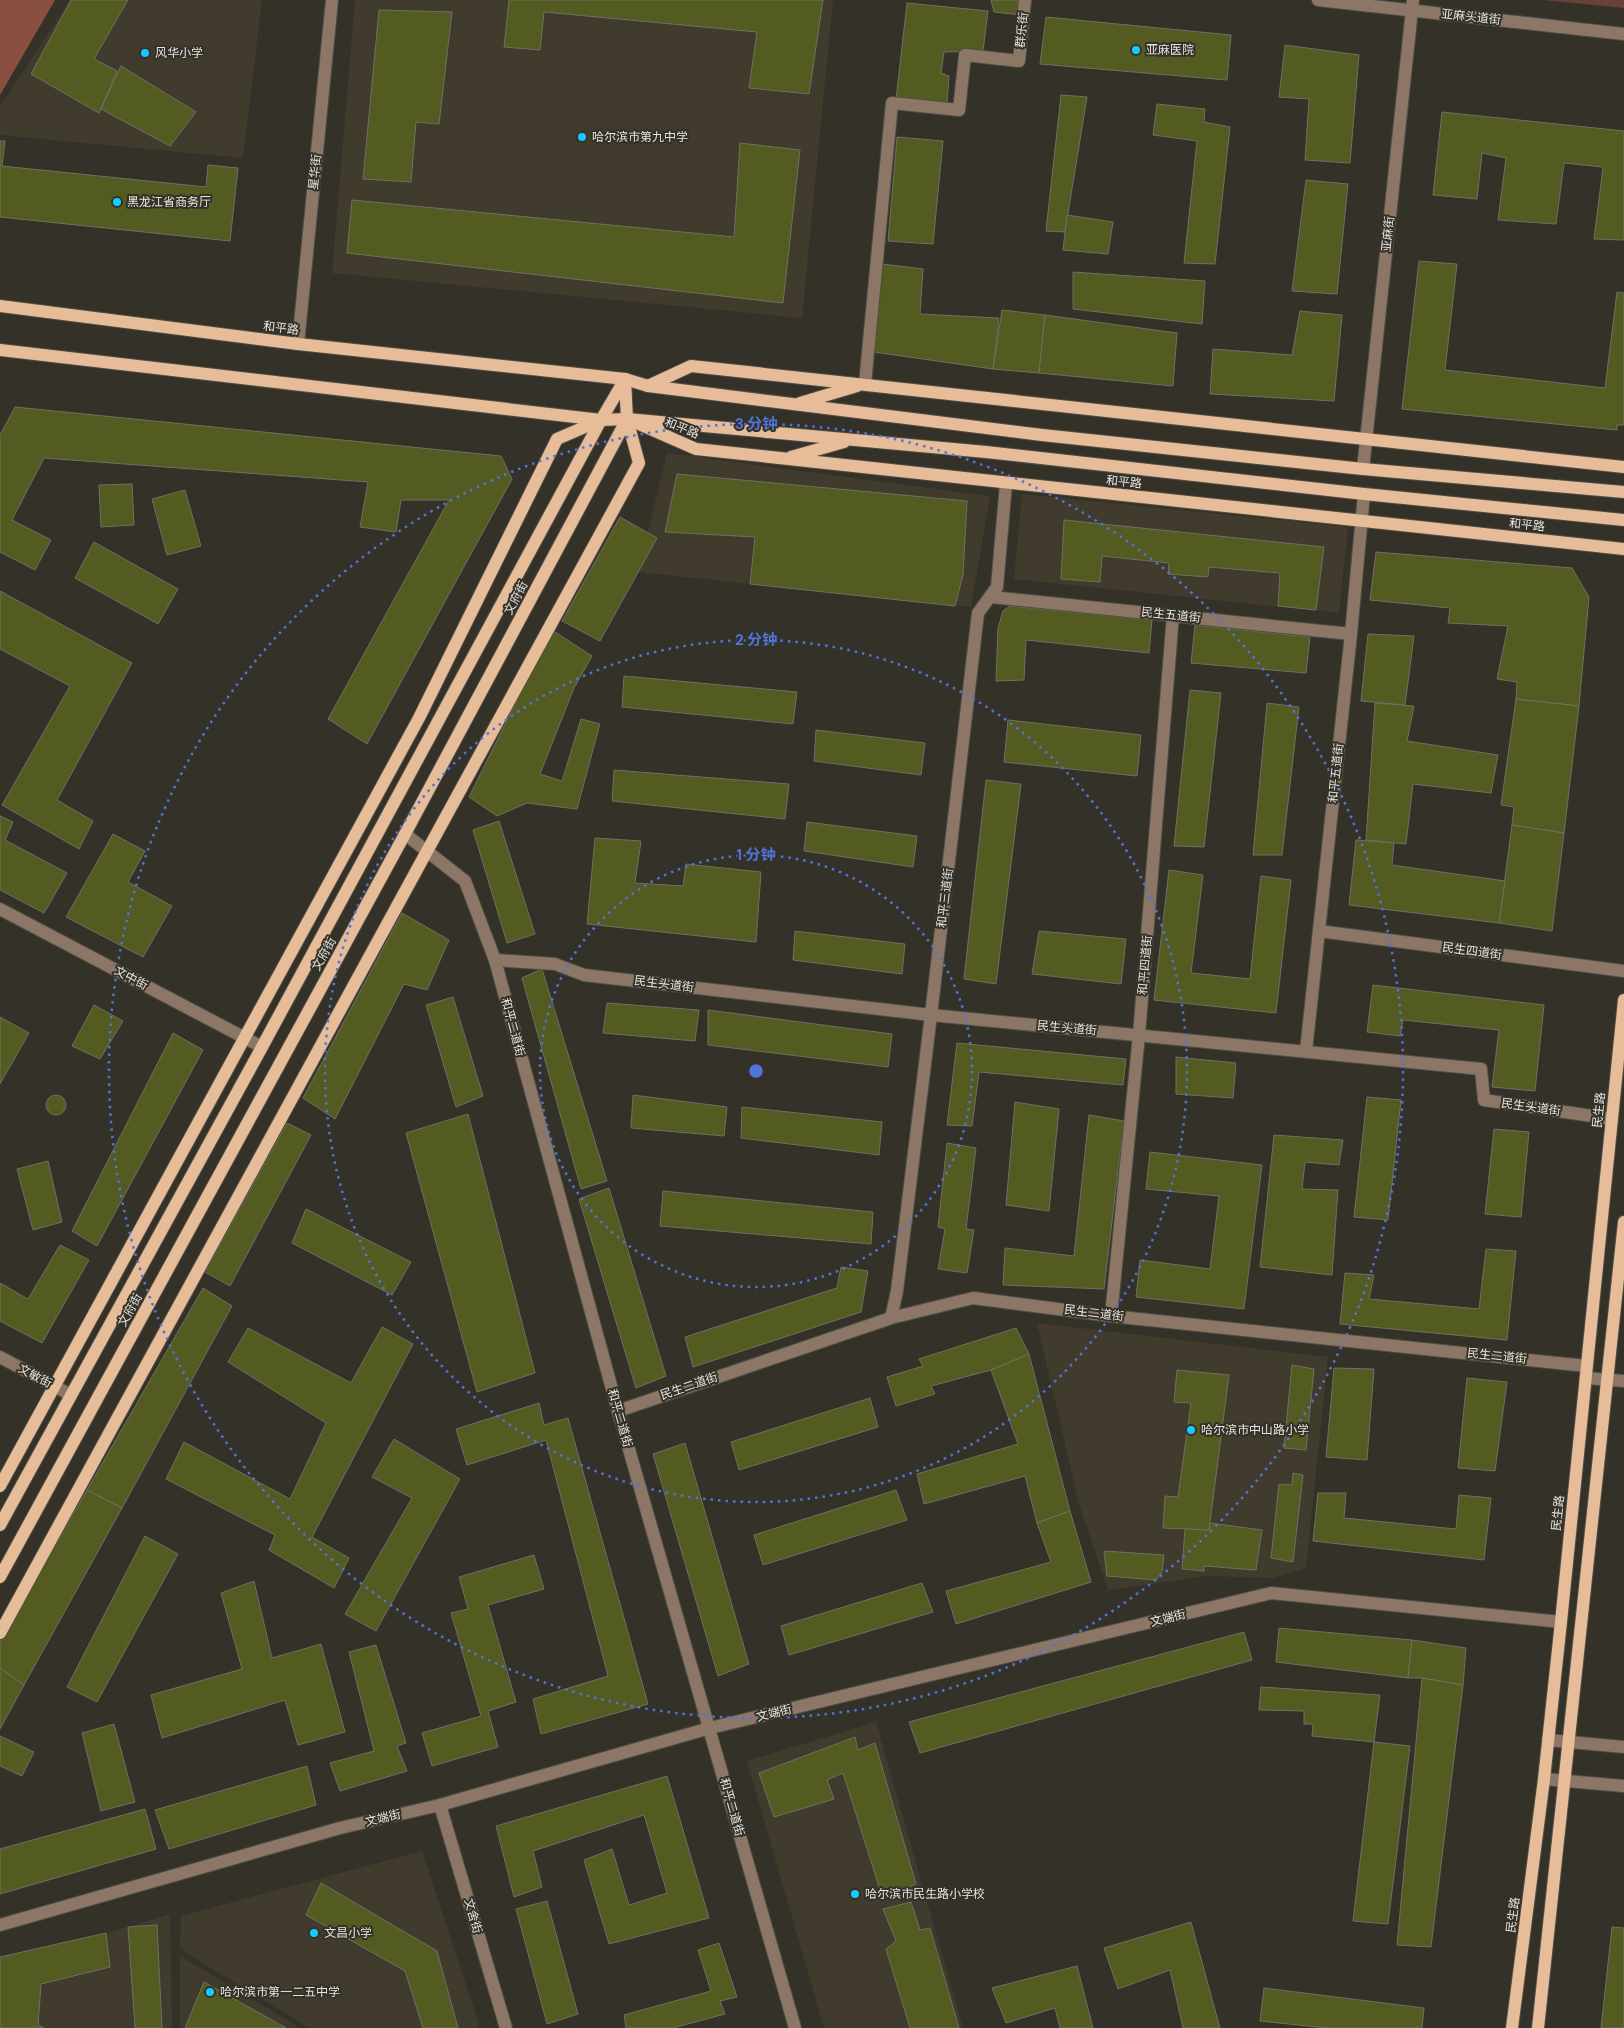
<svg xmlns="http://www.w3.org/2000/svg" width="1624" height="2028" font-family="'DM Sans','Noto Sans SC',sans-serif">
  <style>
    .built { fill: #413b2e }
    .green { fill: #684138 }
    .forest { fill: #895042 }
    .building { fill: #535b21; stroke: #6e7065 }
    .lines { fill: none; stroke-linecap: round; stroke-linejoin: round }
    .minor-casing { stroke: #514e45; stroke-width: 14 }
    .major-casing { stroke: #514e45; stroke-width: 14 }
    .minor { stroke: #8c7766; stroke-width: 12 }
    .major { stroke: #e7bc98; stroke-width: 12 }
    .ring { fill: none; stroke: #5074da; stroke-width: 2.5; stroke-dasharray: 2.5 5 }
    .poi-dot { fill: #18cafc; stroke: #343128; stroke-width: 2 }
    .labels { text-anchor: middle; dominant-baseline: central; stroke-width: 4; stroke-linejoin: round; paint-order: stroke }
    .street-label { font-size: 12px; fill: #e7e4df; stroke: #343128 }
    .poi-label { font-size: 12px; fill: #e7e4df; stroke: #343128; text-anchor: start }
    .centre { fill: #5074da; stroke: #343128; stroke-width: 2.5 }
    .ring-label { font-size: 15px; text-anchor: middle; font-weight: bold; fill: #5074da; stroke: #343128; stroke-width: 4; stroke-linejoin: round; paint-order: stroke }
  </style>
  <rect width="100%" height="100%" fill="#343128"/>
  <!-- built -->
  <g class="built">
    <path d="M70,0H262L243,158L0,135V107Z"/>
    <path d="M355,0H833L802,318L332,273Z"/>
    <path d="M667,453L990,496L971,607L638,572Z"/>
    <path d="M1022,494L1348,527L1339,613L1014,579Z"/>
    <path d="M1037,1323L1328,1357L1306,1568L1272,1578L1208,1576L1108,1590L1079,1504Z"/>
    <path d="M876,1722L963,2028H824L747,1761Z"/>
    <path d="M422,1851L479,2024L476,2028H309L180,1949L181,1916Z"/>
    <path d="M170,1914L172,2028H0V1966Z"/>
    <path d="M180,1956L300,2028H180Z"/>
  </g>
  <!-- green -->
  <path class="green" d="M1543,0H1624V8Z"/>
  <!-- forest -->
  <path class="forest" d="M0,0H55L0,95Z"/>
  <!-- building -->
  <g class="building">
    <path d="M71,0H128L94,59L117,71L99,113L31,74Z"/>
    <path d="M509,0H823L809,94L749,88L757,32L544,12L540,50L504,47Z"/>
    <path d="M991,0H1023L1022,15L994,12Z"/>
    <path d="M907,3L988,11L983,51L944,52L941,73L949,76L947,103L896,99Z"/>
    <path d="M379,10L452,12L439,124L416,122L411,182L363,179Z"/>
    <path d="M1046,17L1231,35L1227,80L1040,64Z"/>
    <path d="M1285,45L1359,55L1350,163L1305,160L1309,99L1279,97Z"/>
    <path d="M121,66L196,112L170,146L101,109Z"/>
    <path d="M1061,95L1087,97L1065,232L1046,231Z"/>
    <path d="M1157,104L1205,109L1204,122L1230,127L1215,264L1184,263L1197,141L1153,135Z"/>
    <path d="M1442,112L1624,131V240L1594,239L1603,167L1564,163L1556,224L1498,220L1506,158L1482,153L1477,199L1433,195Z"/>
    <path d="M897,137L943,141L933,244L888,241Z"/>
    <path d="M0,141H5L2,166L206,187L208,165L238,168L230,241L0,217Z"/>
    <path d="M740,143L800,150L783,303L347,253L352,200L734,237Z"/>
    <path d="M1306,180L1348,184L1337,294L1292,291Z"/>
    <path d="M1067,215L1113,222L1108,254L1063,250Z"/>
    <path d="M1419,261L1457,264L1445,370L1605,388L1617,292L1624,293V425H1617V430L1402,409Z"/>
    <path d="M882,264L923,269L920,314L999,318L993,369L874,352Z"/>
    <path d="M1073,272L1205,281L1202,324L1073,309Z"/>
    <path d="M1002,310L1045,315L1039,373L993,369Z"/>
    <path d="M1300,311L1342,315L1334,401L1210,394L1213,349L1292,355Z"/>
    <path d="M1045,315L1177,333L1173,386L1039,373Z"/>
    <path d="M15,407L501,456L512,479L367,744L328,719L449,500H401L396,532L360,527L368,482L44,458L12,520L51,540L35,570L0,552V435Z"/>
    <path d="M677,474L967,501L963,575L955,606L750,584L755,537L665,532Z"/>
    <path d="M132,484L134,525L101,527L99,485Z"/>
    <path d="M185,490L201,546L167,555L152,499Z"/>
    <path d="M620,517L657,538L600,641L562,621Z"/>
    <path d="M1064,520L1324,547L1316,610L1278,606L1280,573L1209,567L1208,577L1168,574L1169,563L1102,556L1100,582L1061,579Z"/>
    <path d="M94,542L178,589L158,624L75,578Z"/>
    <path d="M1376,552L1572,568L1589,597L1579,706L1516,699L1517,682L1497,679L1508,626L1448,623L1450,608L1370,600Z"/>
    <path d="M0,591L132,663L57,800L93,821L79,849L2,805L70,686L0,649Z"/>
    <path d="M1010,606L1152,620L1149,653L1026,640L1024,680L996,681L998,628L1003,611Z"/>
    <path d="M1195,625L1310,637L1306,673L1191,663Z"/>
    <path d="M552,630L592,656L574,688L540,774L562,781L581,719L600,724L577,809L527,803L497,816L469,797Z"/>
    <path d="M1368,634L1414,636L1405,705L1361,701Z"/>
    <path d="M624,676L797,692L793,724L622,707Z"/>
    <path d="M1190,690L1221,693L1204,847L1174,846Z"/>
    <path d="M1516,699L1579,706L1564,833L1512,825L1514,807L1501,805Z"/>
    <path d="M1267,703L1299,707L1282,855H1253Z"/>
    <path d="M1375,703L1414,706L1407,741L1498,755L1491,793L1413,784L1406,844L1366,840Z"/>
    <path d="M1008,720L1141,735L1137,776L1004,762Z"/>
    <path d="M816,730L925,743L921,775L814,761Z"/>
    <path d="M614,770L789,784L785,819L612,801Z"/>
    <path d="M986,780L1021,784L996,984L964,979Z"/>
    <path d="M0,816L13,822L5,840L67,873L44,913L0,890Z"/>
    <path d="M499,821L535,934L507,943L473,830Z"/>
    <path d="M807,822L917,836L913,867L804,851Z"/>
    <path d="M1512,825L1564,833L1552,931L1499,923Z"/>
    <path d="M113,834L145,851L128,882L172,906L143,957L66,917Z"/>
    <path d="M595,838L641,841L635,883L683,886L686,864L761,872L756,942L587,924Z"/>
    <path d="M1356,840L1394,843L1392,865L1505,881L1499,923L1349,905Z"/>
    <path d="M1169,870L1203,875L1191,973L1250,979L1261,876L1291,880L1276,1013L1154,1000Z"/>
    <path d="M402,913L449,940L427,990L404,984L335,1119L303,1098Z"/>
    <path d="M795,931L905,944L902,974L793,960Z"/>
    <path d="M1039,931L1126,939L1121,984L1032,974Z"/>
    <path d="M542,969L607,1181L581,1189L522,978Z"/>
    <path d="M1373,985L1544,1005L1535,1091L1492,1087L1499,1030L1403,1020L1400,1036L1367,1032Z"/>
    <path d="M453,997L483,1096L456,1107L426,1005Z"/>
    <path d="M607,1003L699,1010L695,1041L603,1033Z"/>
    <path d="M94,1005L123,1021L100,1059L72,1046Z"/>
    <path d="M708,1010L892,1034L888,1067L708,1045Z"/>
    <path d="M0,1017L29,1033L0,1084Z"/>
    <path d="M173,1033L203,1050L97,1246L72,1231Z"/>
    <path d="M957,1043L1126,1059L1123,1085L979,1072L972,1126L947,1125Z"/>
    <path d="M1176,1057L1236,1063L1233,1098L1176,1094Z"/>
    <path d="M633,1095L727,1107L724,1136L631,1128Z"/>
    <circle cx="56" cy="1105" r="10"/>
    <path d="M1367,1097L1401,1100L1388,1220L1354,1217Z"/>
    <path d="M1015,1102L1059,1109L1049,1211L1006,1205Z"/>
    <path d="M742,1107L882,1122L879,1155L741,1138Z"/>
    <path d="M468,1114L535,1373L477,1392L406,1133Z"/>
    <path d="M1089,1115L1124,1121L1104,1289L1003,1285L1005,1248L1074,1256Z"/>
    <path d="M287,1123L311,1135L230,1286L205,1272Z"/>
    <path d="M1494,1129L1529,1132L1521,1217L1485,1214Z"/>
    <path d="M1274,1135L1343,1140L1339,1165L1305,1162L1302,1189L1338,1190L1332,1275L1260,1267Z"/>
    <path d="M947,1143L976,1148L966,1229L974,1230L967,1273L938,1269L945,1229L938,1227Z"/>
    <path d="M1150,1152L1262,1165L1244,1309L1136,1297L1140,1260L1210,1269L1219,1196L1146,1189Z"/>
    <path d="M48,1161L62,1222L33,1230L17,1169Z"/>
    <path d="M609,1188L666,1376L636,1388L579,1199Z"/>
    <path d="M663,1191L873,1212L871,1244L660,1226Z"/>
    <path d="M306,1209L411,1262L392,1295L292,1243Z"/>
    <path d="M60,1245L89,1260L42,1343L0,1321V1283L28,1299Z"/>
    <path d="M1486,1249L1516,1251L1507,1340L1340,1324L1345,1273L1374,1275L1369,1299L1479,1309Z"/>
    <path d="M841,1267L868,1271L861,1312L693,1367L685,1337L837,1288Z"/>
    <path d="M203,1288L232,1306L122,1508L87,1490Z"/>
    <path d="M382,1327L413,1344L312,1537L349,1558L334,1588L269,1550L275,1535L166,1479L184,1442L290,1499L326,1423L228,1362L248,1328L351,1383Z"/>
    <path d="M1016,1328L1029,1354L991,1370L931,1386L935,1394L896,1406L887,1377L923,1366L919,1359Z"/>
    <path d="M1029,1354L1070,1511L1037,1523L1025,1476L924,1504L917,1474L1018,1444L991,1370Z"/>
    <path d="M1292,1365L1314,1369L1306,1450L1284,1448Z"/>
    <path d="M1334,1368L1374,1369L1367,1460L1326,1457Z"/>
    <path d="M1177,1370L1229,1375L1209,1530L1163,1528L1165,1496L1178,1497L1191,1403L1174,1402Z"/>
    <path d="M1467,1378L1507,1382L1495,1471L1458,1468Z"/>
    <path d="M870,1398L878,1427L739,1470L731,1442Z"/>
    <path d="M539,1403L544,1425L568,1418L648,1704L541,1734L533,1699L608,1676L546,1440L467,1465L456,1429Z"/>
    <path d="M394,1439L460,1479L376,1631L345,1614L412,1498L372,1477Z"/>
    <path d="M685,1443L749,1664L718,1676L653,1454Z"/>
    <path d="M1293,1473L1303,1475L1293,1562L1271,1558L1279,1484L1292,1485Z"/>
    <path d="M87,1490L122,1508L24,1685L0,1668V1642Z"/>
    <path d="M896,1490L907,1520L763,1565L754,1535Z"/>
    <path d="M1318,1493H1346L1344,1518L1456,1529L1459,1495L1491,1498L1484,1560L1313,1541Z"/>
    <path d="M1070,1511L1091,1582L956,1624L946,1591L1051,1562L1037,1523Z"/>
    <path d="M1210,1523L1262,1530L1256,1570L1204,1566V1571L1182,1569L1185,1529L1209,1530Z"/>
    <path d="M145,1536L178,1554L97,1702L67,1687Z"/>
    <path d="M1104,1551L1164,1555L1162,1572L1156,1580L1107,1576Z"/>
    <path d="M534,1555L544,1589L488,1605L516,1702L488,1711L498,1747L432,1766L422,1733L481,1716L451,1613L468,1609L459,1577Z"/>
    <path d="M254,1581L272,1658L321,1644L345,1732L298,1745L285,1700L162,1738L151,1695L242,1669L221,1593Z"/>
    <path d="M922,1583L933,1612L789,1655L781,1626Z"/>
    <path d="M1279,1628L1412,1640L1408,1678L1276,1662Z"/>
    <path d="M1244,1632L1252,1660L920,1753L909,1722Z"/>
    <path d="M1412,1640L1466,1648L1463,1685L1422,1678H1408Z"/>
    <path d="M376,1645L406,1743L397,1746L407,1771L340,1791L330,1763L374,1751L349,1652Z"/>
    <path d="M0,1668L24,1685L0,1729Z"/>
    <path d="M1422,1678L1463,1685L1431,1947L1397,1945Z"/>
    <path d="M1261,1687L1380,1695L1374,1742L1312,1736L1313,1724H1304V1711L1259,1710Z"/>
    <path d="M114,1724L135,1802L101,1811L82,1733Z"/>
    <path d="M0,1736L34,1752L22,1776L0,1766Z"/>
    <path d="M855,1737L858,1750L875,1743L916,1884L883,1899L843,1773L827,1780L834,1799L774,1817L759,1773Z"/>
    <path d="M1374,1742L1410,1746L1388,1924L1353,1921Z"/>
    <path d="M307,1766L316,1805L169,1849L155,1810Z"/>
    <path d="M667,1776L709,1918L609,1944L584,1860L612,1849L629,1905L667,1893L644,1815L533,1851L542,1887L514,1897L496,1826Z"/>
    <path d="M145,1809L156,1849L0,1894V1849Z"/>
    <path d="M321,1883L437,1951L458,2028H423L405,1971L306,1915Z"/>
    <path d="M547,1901L578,2014L547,2024L516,1909Z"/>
    <path d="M911,1902L920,1930L930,1928L959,2028H910L886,1949L896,1941L883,1909Z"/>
    <path d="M1191,1922L1220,2028H1183L1170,1970L1118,1989L1104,1948Z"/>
    <path d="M157,1925L162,2028H135L128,1927Z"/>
    <path d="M1612,1927L1624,1928V2028H1601Z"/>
    <path d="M106,1933L110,1967L41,1984L38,2025L44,2028H0V1957Z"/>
    <path d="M719,1943L737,1997L720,2001L725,2014L673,2028H626L624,2015L711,1991L698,1950Z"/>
    <path d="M1077,1966L1093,2028H1060L1055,2008L1006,2023L992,1988Z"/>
    <path d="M204,1982L286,2028H185Z"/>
    <path d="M1264,1988L1424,2008L1422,2028H1327L1260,2021Z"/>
  </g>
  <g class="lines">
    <defs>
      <g id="minor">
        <path d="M1318,0L1624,34"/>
        <path d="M298,344L332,0"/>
        <path d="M865,384L892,103L959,110L965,55L1019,61L1025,0"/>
        <path d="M1363,469L1413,0"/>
        <path d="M991,597L1351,634"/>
        <path d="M405,834L465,881L495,960L618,1411L795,2028"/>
        <path d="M0,909L262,1047"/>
        <path d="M1319,931L1624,971"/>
        <path d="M495,960L555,964L584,975L931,1015L1481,1069L1484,1100L1612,1119"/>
        <path d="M1306,1051L1351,634L1364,494"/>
        <path d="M1111,1316L1139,1035L1173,615"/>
        <path d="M891,1318L897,1291L931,1015L978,613L997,587L1006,484"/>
        <path d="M0,1357L71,1395"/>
        <path d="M1586,1378L1624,1381"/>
        <path d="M618,1411L891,1318L973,1298L1111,1316L1586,1366"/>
        <path d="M1548,1740L1624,1747"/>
        <path d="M1544,1779L1624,1786"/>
        <path d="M440,1805L506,2028"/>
        <path d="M0,1925L340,1828L440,1805L710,1728L1271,1593L1561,1622"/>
      </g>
      <g id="major">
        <path d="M0,306L298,344L625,379L648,386L1042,435L1363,469L1624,492"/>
        <path d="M0,350L601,420L627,419L986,452L1364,494L1624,520"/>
        <path d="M648,386L691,366L1624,467"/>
        <path d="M800,403L857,386"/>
        <path d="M639,424L696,449L1624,549"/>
        <path d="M791,457L844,442"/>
        <path d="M0,1486L419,718L557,439L601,420"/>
        <path d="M0,1525L262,1047L601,420L625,379"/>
        <path d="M0,1577L405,834L627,419L625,379"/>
        <path d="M0,1633L639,463L627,419"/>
        <path d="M1512,2028L1544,1779L1561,1622L1624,1000"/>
        <path d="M1538,2028L1624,1222"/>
      </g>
    </defs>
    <!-- minor casing -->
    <use href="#minor" class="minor-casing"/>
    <!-- major casing -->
    <use href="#major" class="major-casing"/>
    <!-- minor -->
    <use href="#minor" class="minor"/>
    <!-- major -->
    <use href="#major" class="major"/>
  </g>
  <!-- distance rings -->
  <g class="ring">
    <circle cx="756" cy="1071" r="216"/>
    <circle cx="756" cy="1071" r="431"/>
    <circle cx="756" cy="1071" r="647"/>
  </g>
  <!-- markers -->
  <g class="poi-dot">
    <circle cx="1136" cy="50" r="5"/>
    <circle cx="145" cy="53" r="5"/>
    <circle cx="582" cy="137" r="5"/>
    <circle cx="117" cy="202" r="5"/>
    <circle cx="1191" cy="1430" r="5"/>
    <circle cx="855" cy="1894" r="5"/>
    <circle cx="314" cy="1933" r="5"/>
    <circle cx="210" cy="1992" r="5"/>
  </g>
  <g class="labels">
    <!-- street labels -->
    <g class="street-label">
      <text transform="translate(1471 17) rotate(6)">亚麻头道街</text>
      <text transform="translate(1022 30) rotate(-84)">群乐街</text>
      <text transform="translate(315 172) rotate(-84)">星华街</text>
      <text transform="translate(1388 234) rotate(-84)">亚麻街</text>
      <text transform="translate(281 328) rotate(7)">和平路</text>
      <text transform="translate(682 428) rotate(22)">和平路</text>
      <text transform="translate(1124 482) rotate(6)">和平路</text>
      <text transform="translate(1527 525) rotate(6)">和平路</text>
      <text transform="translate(516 598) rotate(-62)">文府街</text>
      <text transform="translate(1171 615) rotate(6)">民生五道街</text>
      <text transform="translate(1336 773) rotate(-84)">和平五道街</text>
      <text transform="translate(945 898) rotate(-83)">和平三道街</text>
      <text transform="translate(1472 951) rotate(8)">民生四道街</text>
      <text transform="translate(324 954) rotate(-61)">文府街</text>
      <text transform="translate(1145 965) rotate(-85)">和平四道街</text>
      <text transform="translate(131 978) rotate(28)">文中街</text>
      <text transform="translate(664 984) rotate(7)">民生头道街</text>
      <text transform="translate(513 1027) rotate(75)">和平二道街</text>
      <text transform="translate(1067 1028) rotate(5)">民生头道街</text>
      <text transform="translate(1531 1107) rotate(8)">民生头道街</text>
      <text transform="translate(1599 1110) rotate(-84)">民生路</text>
      <text transform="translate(130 1310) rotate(-61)">文府街</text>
      <text transform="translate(1094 1313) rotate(7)">民生二道街</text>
      <text transform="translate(1497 1356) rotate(6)">民生二道街</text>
      <text transform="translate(35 1376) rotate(28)">文敏街</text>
      <text transform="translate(689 1386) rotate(-19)">民生二道街</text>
      <text transform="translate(620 1418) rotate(74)">和平二道街</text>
      <text transform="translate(1558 1513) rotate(-84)">民生路</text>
      <text transform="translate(1168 1618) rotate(-14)">文端街</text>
      <text transform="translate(774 1713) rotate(-14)">文端街</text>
      <text transform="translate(732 1807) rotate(74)">和平二道街</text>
      <text transform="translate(383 1818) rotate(-13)">文端街</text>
      <text transform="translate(1513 1915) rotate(-83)">民生路</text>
      <text transform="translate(473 1916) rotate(74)">文舍街</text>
    </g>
    <!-- poi labels -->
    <g class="poi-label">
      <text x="1146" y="50">亚麻医院</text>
      <text x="155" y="53">风华小学</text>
      <text x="592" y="137">哈尔滨市第九中学</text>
      <text x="127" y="202">黑龙江省商务厅</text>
      <text x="1201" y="1430">哈尔滨市中山路小学</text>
      <text x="865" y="1894">哈尔滨市民生路小学校</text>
      <text x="324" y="1933">文昌小学</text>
      <text x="220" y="1992">哈尔滨市第一二五中学</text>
    </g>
  </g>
  <circle cx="756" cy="1071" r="8" class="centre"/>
  <g class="ring-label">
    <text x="756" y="429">3 分钟</text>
    <text x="756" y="645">2 分钟</text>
    <text x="756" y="860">1 分钟</text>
  </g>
</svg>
